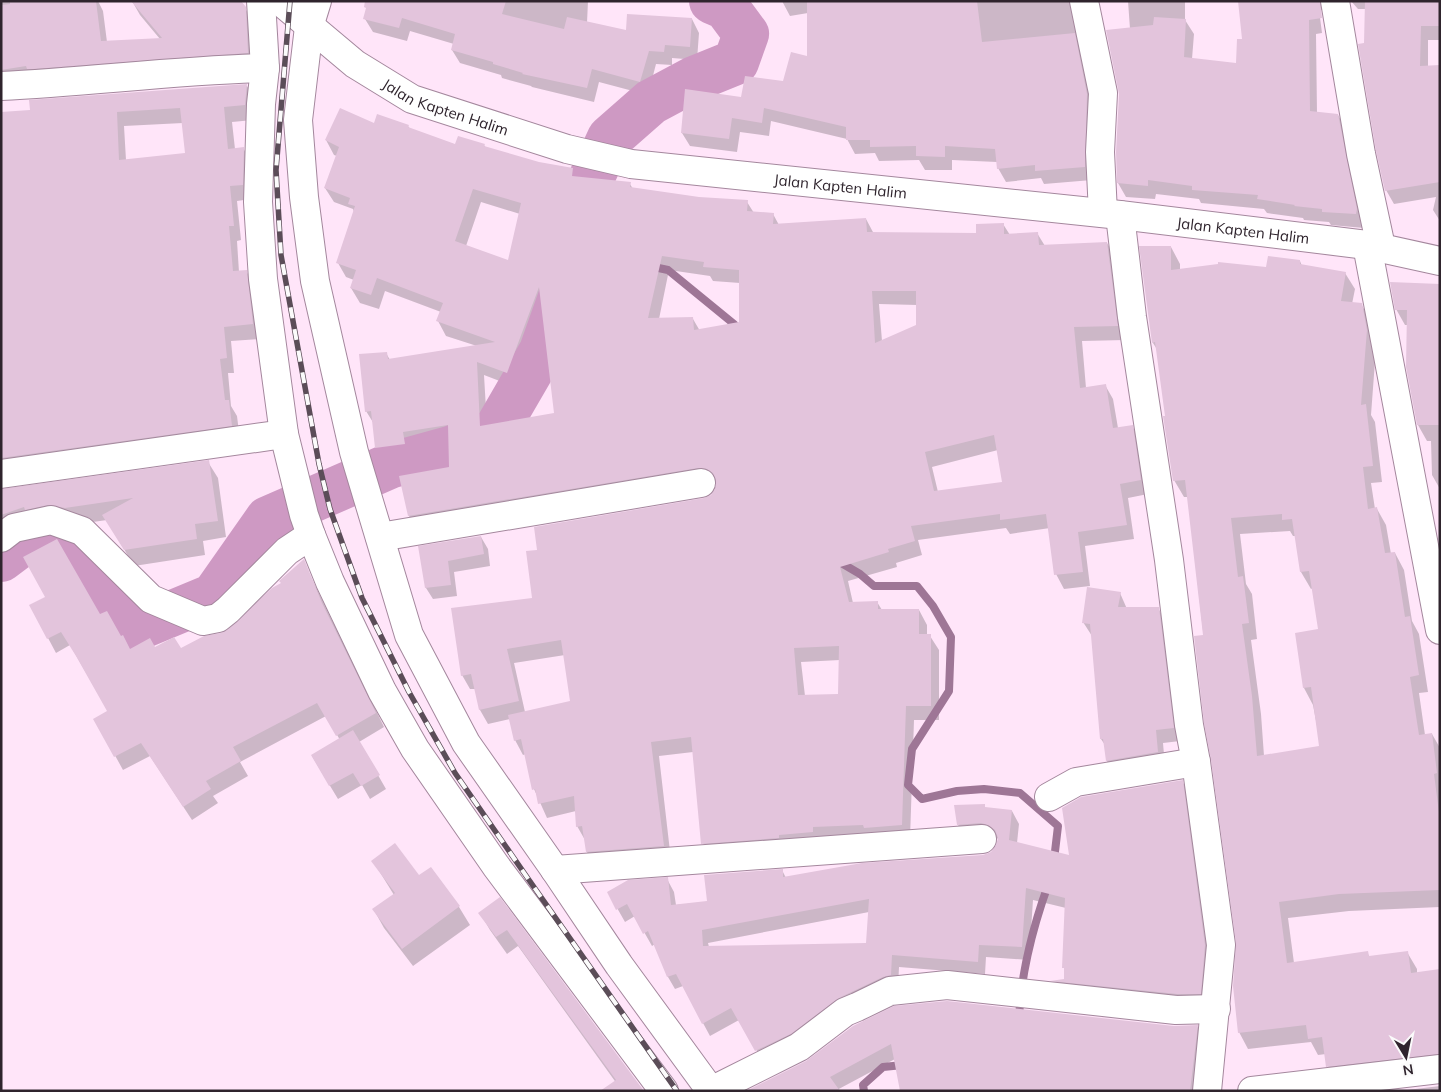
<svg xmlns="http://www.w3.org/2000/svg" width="1441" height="1092" font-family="Mulish,sans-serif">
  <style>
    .shadow { fill: #0003; fill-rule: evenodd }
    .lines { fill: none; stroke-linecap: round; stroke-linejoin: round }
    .stream { stroke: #9e7696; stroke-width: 8 }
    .river { stroke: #ce99c3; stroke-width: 46 }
    .building { fill: #e3c4dc; fill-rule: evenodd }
    .minor-casing { stroke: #a4879d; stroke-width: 30 }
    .primary-casing { stroke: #a4879d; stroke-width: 30 }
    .minor { stroke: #fff; stroke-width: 28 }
    .primary { stroke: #fff; stroke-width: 28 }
    .rail-casing { stroke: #5b4d58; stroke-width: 5.5 }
    .rail { stroke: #fbfbfb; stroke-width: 4; stroke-dasharray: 11; stroke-linecap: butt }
    .labels { text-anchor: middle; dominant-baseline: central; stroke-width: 4; stroke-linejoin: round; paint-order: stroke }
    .street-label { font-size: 15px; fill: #2f242d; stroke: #fbfbfb }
  </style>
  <rect width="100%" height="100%" fill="#ffe5f9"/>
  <!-- shadow -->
  <g class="shadow">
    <path d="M1,1H98L103,11L107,42L160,39L140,15L132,1L245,8L254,24L257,69L1,87Z"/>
    <path d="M369,1H588L587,23L627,32L692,19L699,33L697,60L672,58V65L656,64L648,95L599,82L594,102L532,87L531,86L502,78L501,75L460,63L452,50L454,44L410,31L407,41L373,32L365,19Z"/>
    <path d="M782,1H1085L1095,109L1092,180L1044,184L1041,178L1006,182L998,168L997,162L952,160V170H925L919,160L879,161L875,153L855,154L847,139L771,121L769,136L740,132L737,152L690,146L682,133L742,98L784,82L808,57V13L790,16Z"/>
    <path d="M1128,1H1185V20L1194,34L1192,59L1237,64L1244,41L1239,1H1336L1328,10H1319L1322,33L1316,34L1317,113L1338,115L1346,129L1364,228L1331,225L1329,222L1304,220L1303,218L1267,213L1264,209L1201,203L1199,199L1156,194L1155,199L1126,197L1118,183L1130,29Z"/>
    <path d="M1351,1H1440V40H1428V67H1440V221L1433,210L1436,197L1394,204L1386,190L1366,44V9H1358Z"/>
    <path d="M247,86L255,100L253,120L232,122L235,149L243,148L252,163L251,199L237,201L241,240L237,241L239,272L246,271L255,286L261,339L231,341L234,373H228L231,406L237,416L240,440L1,476V114ZM183,123L186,154L126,160L124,126Z"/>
    <path d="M374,125L408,126L410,129L456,145H484L486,148L539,163L572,170L578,178L630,184L633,189L699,198L747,202L754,213L773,214L779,225L866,219L874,234L978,235L1003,224L1010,235L1037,233L1045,246L1107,243L1115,257L1125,340L1082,341L1086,388L1105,385L1113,399L1118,428L1132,426L1140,440L1148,494L1128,498L1134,539L1085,546L1090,586L1064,589L1056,574L1050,528L1010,534L1006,528L918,540L922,555L896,563L897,567L848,581L853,603L877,602L882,610H919L927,625V636H930L939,650V720H914L910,839L711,858L703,843L693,752L659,756L671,860L595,866L587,852L585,840L577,826L576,811L547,818L534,789L526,754L523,755L515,740L510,719L488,724L480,710L475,689H470L462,675L534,599L539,551L704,500L711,496L717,489L716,483L707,482L417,530L409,516L401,477L451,468L450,440L411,446L412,458L384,461L376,447L374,424L366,411L386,353L390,360L477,346L446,336L438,321L441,312L385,291L379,309L360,303L351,288L354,280L346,277L338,263L354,212L353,209L334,202L325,188L337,156L334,155L326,140ZM481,202L520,214L509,262L466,246ZM669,270L710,276L713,281L740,283V323L700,331L693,319H659ZM879,304L917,305V326L882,341ZM543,311L555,414L487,426L484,375L515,387ZM998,450L1004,483L938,492L932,467ZM565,655L571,702L525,712L514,663ZM840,660L839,695L805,696L801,662Z"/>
    <path d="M1171,247L1180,264V270L1268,268L1300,261L1302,266L1345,273L1355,289L1352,304H1361L1371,321L1376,348L1371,415L1375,422L1382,482L1371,483L1375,509H1377L1386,525L1391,554L1395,553L1404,570L1412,621L1419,634L1428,692L1419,693L1425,735L1432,734L1440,748V907L1349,911L1288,918L1294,963L1367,953L1370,957L1407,952L1417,969V973L1440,970V1071L1337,1083L1328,1066L1326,1054L1318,1055L1311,1042L1248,1049L1239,1032L1238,943L1188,497H1184L1174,480L1158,351L1153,343ZM1290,531L1293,536H1296L1301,572L1311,589L1313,588L1319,630L1296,634L1304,688L1313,705L1321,747L1264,756L1261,714L1251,640L1257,639L1252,594L1246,584L1240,534Z"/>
    <path d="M1440,285V535V489L1432,475L1431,441H1427L1418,425L1408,325H1405L1396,309Z"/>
    <path d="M208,462L218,478L226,537L203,541L205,555L134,566L107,520L1,535V490Z"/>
    <path d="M481,537L488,549L490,566L454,572L457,596L433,599L426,588L420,547Z"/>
    <path d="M303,561L384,727L359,742L386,789L370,799L362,785L338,799L312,756L340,740L326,716L240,762L248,776L213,796L218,803L192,820L150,756L123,770L95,719L109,712L70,645L56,653L31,606L100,616L120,637L130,651L181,650L228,631L283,584Z"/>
    <path d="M1120,593L1127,609L1158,608L1166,622L1180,741L1163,743L1165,766L1114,774L1107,761L1105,745L1101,739L1092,636L1083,622Z"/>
    <path d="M1182,781L1189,794L1212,959L1207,1006L1059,993L1052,982L1065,980L1064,968L1066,908L1033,900L1029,960L986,957L985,974L899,967L898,988L764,1063L739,1020L710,1036L683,986L675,989L668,977L655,944L652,946L635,916L625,922L608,892L667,879L674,892L676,905L708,902L782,870L786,878L983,856L992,853L997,846L999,839L989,836L966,838L958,825L986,808L1012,811L1019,824L1017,843L1071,857ZM869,912L868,944L709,947L708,943Z"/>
    <path d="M373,861L418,877L431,868L459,907L470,925L413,966L384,928L374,910L394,895Z"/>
    <path d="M500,899L643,1091L617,1084L518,946L507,954L490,930L480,913Z"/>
    <path d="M1197,1026L1204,1039L1198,1091H902L895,1059L835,1091L807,1062L854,1027Z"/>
    <path d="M1440,1086V1091H1399Z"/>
  </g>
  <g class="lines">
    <!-- stream -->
    <g class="stream">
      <path d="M649,266L668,270L734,324L740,331"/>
      <path d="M837,559L843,564L860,574L874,586H917L933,606L951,637L949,691L912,749L908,785L922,799L957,791L984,789L1020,793L1058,826L1054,860"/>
      <path d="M1019,1018C1021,973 1033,927 1048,885"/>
      <path d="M864,1091L863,1085L883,1067L903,1065"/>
    </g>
    <!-- river -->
    <path class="river" d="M1,559L17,547L40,535L53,533L63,536L75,551L96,584L132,630L214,596L268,519L392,465L450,449L495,432L542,351L577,252L578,207L610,138L651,102L694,79L736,62L746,34L726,7L712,1"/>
  </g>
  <!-- building -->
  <g class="building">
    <path d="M10,1H96L101,41L162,38L131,1H241L246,7L248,53L33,69H27L26,66L1,70V5L10,4Z"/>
    <path d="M365,1H506L502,14L564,29L567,17L626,30L627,14L692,18L690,47L665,45L664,52L649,51L640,82L592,69L587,88L522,74L523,73L493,64V62L451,50L455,34L402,18L399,28L363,19L366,8L364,7Z"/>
    <path d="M807,1H977L982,42L1075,33L1087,94L1085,167L1035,171V165L997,169L995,149L945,146V157L916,156V146L870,147V140H846V127L764,108L762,123L732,118L729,139L681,133L685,89L741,97L745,76L783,81L791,52L807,56Z"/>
    <path d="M1238,1H1320L1322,18L1309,20L1310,111L1338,114L1357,209L1356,214L1322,212V209L1294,206L1295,205L1257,199L1258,195L1192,190V186L1148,180V186L1117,183L1116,152L1119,94L1106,30L1153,25L1154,17L1186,19L1184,57L1236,63L1237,39H1242Z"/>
    <path d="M1365,1H1440V26H1421L1420,66L1440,65V182L1385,191L1376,151L1358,44L1364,43Z"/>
    <path d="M247,84L245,105L224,107L228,149L244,147L243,185L230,186L234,226H229L233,271L247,270L253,324L224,327L227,358L220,359L225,400H229L232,426L1,458V112L30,110L29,100ZM180,108L185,153L119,160L117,112Z"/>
    <path d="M340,108L374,123L377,114L409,125L408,127L455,144L458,136L485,144L484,146L539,162L573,168L572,176L631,182L630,187L699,197L748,200L747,211L774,213L773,224L866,218L867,232L976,233V224L1004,223V234L1038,232L1039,245L1107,242L1118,326L1074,327L1080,388L1106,384L1113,428L1133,425L1141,480L1120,484L1127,525L1078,532L1083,572L1054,575L1046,514L1000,520V514L911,526L915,541L888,549L889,552L840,567L849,602L878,601V609H919V634H931V706H906L902,825L864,828L863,825L813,827V832L779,835V838L701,844L691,737L651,742L664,846L586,852L582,826L576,827L574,796L538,804L535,789L532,790L521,739L514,741L508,715L570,701L561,640L507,649L519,701L479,710L471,674L461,676L451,608L532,598L526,551L537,550L534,527L704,498L711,495L715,489L716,480L713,473L707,469L698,468L408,516L399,476L449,467L448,425L403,432L405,444L375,448L371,411L365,412L359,354L387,352L388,359L495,342L436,321L443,303L377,278L371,295L350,288L356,270L336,263L355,206L348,204L350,198L324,188L339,147L325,140ZM473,189L521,203L508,260L455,241ZM662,256L704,262L703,267L739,270V322L694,330L693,317L648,318ZM539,287L554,413L480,426L477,362L507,373ZM872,291H916V325L875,343ZM994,435L1002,482L934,491L925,452ZM839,646L838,694L798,695L794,648Z"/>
    <path d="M1139,246H1171V270L1218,264V262L1266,267L1268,256L1300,260V264L1346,272L1341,301L1362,303L1367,330L1361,405L1366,404L1373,466L1363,467L1368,509L1377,507L1385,553L1395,552L1405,617L1410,616L1419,675L1410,677L1419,735L1432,733L1437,773L1434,774L1440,820V890L1339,894L1279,902L1287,963L1368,951L1369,956L1408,951L1411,973L1440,969V1054L1326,1067L1322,1037L1308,1039L1306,1025L1238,1033L1233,986L1236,943L1211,760L1204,723L1194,636L1203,635L1185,480L1173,481L1163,416H1165L1155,342L1152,343ZM1282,514V520L1292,519L1300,572L1309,571L1318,629L1295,633L1303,688L1311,687L1319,746L1257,756L1252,696L1242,624L1249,623L1243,576L1238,577L1231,518Z"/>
    <path d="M1390,282L1440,284V425H1417L1406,367L1407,310H1395Z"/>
    <path d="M209,460L218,521L195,524L197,539L124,550L102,515L133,498L65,508L48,505L25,510L24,507L1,515V489Z"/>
    <path d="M481,536L484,554L448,561L451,585L425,588L418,546Z"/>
    <path d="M57,539L100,614L107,611L121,636L123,635L130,649L150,638L155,647L174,637L181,648L204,636L221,633L227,630L272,588L281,583L279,581L304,559L322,603L376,713L336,736L317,703L233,747L241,761L206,781L211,789L183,807L141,743L114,757L93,719L107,711L76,656L61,632L47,639L29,605L45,597L23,557Z"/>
    <path d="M1087,587L1121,592L1118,607H1159L1174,728L1156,730L1158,752L1106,761L1103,739H1100L1090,624L1082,623Z"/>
    <path d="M353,730L380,775L361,786L353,773L329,786L311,755Z"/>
    <path d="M1183,780L1205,945L1201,994H1177L1050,981L1064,979V968H1062L1065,898L1026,888L1022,947L979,945L978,962L892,955L891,975L883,977L839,998L791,1034L755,1051L731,1008L702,1024L676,974L667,977L648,931L643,934L627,904L616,910L607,892L628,880L668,877L671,905L707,901L704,875L783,869V877L862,863L983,855L991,852L996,845L998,838L995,830L988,825L981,823L957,825L954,805L985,804V807L1012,810L1009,840L1069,855L1062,808L1081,797ZM869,899L866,943L703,946L702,930Z"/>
    <path d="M395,843L419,875L431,867L460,906L402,949L372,909L395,893L371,861Z"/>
    <path d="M500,897L644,1091H600L616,1080L507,930L496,937L478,913Z"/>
    <path d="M947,1001L1174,1026L1198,1025L1190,1091H900L891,1044L830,1077L840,1091H746L806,1061L853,1026L894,1006Z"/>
  </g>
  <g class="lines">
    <defs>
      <g id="minor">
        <path d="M261,1L265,68L261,104L258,202L263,279L284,434L304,515L311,535L330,582L382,691L415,749L496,866L664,1091"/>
        <path d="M317,1L309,27L298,120L304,197L315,281L354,452L409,635L466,743L555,870L619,965L711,1091L799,1047L845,1012L857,1007L890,991L947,985L1176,1010L1216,1009"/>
        <path d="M1084,1L1103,93L1100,152L1103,213"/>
        <path d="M1335,1L1361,154L1381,247"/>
        <path d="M1,86C89,82 177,70 265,68"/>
        <path d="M1120,215L1132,317L1169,560L1189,725L1196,762L1221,945L1207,1091"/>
        <path d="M1367,245L1440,630"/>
        <path d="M1,474L284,434"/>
        <path d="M380,537L701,483"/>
        <path d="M1,538L14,528L51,520L82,531L151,599L203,621L218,618L228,610L287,551L311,535"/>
        <path d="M1049,797L1076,782L1196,762"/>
        <path d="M555,870L982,839"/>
        <path d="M1252,1091L1440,1069"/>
      </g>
      <g id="primary">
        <path id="s1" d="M280,1L355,64L412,99L567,149L631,164L1120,215L1367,245L1440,261"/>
      </g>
    </defs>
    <!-- minor casing -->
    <use href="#minor" class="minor-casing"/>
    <!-- primary casing -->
    <use href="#primary" class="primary-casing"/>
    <!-- minor -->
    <use href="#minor" class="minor"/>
    <!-- primary -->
    <use href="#primary" class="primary"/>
    <defs>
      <path id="rail" d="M290,1L276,170L281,255L319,464L330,509L362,598L409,692L455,773L529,880L677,1091"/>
    </defs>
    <!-- rail casing -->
    <use href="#rail" class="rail-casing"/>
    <!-- rail -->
    <use href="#rail" class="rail"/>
  </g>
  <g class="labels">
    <!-- street labels -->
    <g class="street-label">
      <text stroke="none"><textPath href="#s1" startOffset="199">Jalan Kapten Halim</textPath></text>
      <text stroke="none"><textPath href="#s1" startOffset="604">Jalan Kapten Halim</textPath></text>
      <text stroke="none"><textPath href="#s1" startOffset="1009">Jalan Kapten Halim</textPath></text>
    </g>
  </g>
  <!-- border -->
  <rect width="1441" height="1092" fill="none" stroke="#2f242d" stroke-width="5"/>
  <!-- north arrow -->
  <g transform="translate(1406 1057) rotate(170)" stroke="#fbfbfb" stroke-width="4" paint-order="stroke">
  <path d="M0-4L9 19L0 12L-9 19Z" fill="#2f242d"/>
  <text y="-8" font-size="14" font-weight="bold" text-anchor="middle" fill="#2f242d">N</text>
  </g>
</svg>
